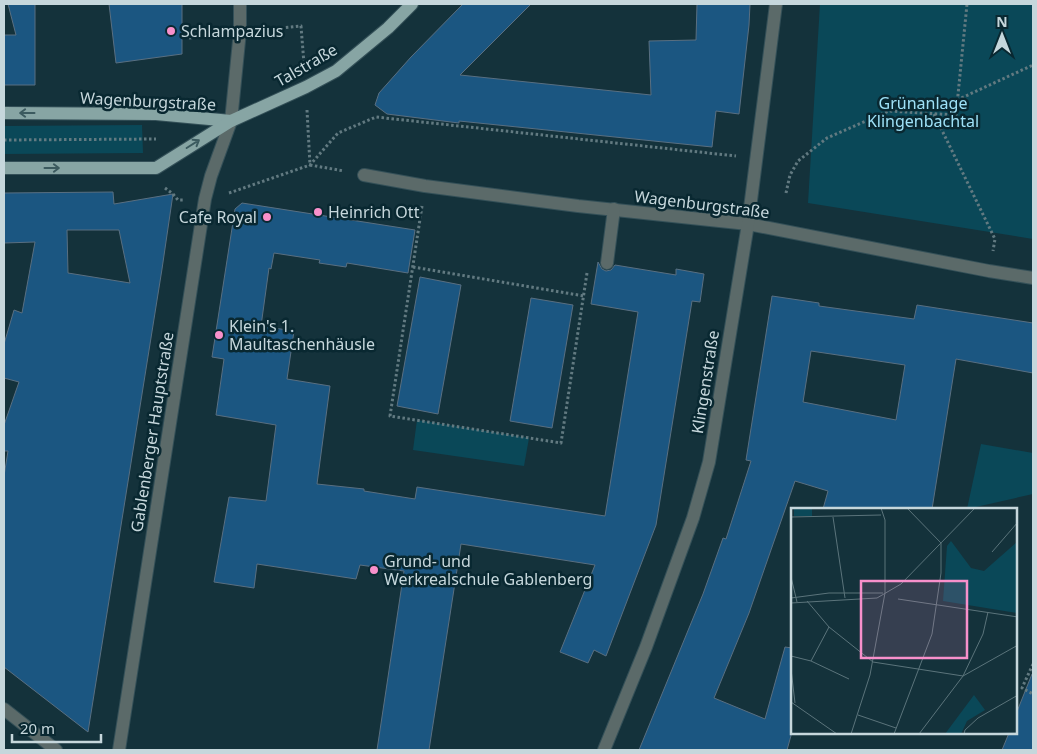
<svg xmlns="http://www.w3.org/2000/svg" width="1037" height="754" font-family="'Noto Sans',sans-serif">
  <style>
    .green { fill: #0a4858 }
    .building { fill: #1b5681; stroke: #596f81; fill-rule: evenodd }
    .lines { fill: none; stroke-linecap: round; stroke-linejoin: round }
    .minor-casing { stroke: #345058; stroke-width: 14 }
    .major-casing { stroke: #345058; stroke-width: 14 }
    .path { stroke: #627a81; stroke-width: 3; stroke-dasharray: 2.5 2.5; stroke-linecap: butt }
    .minor { stroke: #5b6a69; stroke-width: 12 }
    .major { stroke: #87a5a4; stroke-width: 12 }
    .oneway { stroke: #3b5a5f }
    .poi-dot { fill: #f890cb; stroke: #092831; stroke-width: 2 }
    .labels { text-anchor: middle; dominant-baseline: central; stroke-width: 5; stroke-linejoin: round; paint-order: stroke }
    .poi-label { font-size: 16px; fill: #c6d7dc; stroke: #092831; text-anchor: start }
    .street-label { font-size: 16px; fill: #c6d7dc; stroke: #092831 }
    .park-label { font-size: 16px; fill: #9ee1f7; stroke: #092831 }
    .inset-road { fill: none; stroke: #5b747b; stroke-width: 1 }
    .view { fill: #f890cb; fill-opacity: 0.15; stroke: #f890cb; stroke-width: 2.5 }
    .inset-edge { fill: none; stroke: #c6d7dc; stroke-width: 2.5 }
  </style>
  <rect width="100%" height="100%" fill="#14323b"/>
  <!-- green -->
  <g class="green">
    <path d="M820,4H1033V239L808,203Z"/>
    <path d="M142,125L143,153L4,154V126Z"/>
    <path d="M417,420L529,438L524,466L413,450Z"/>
    <path d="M981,444L1033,453V494L967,509Z"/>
  </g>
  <!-- building -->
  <g class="building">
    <path d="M8,4H35V85H4V35H16Z"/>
    <path d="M109,4H182V54L116,63Z"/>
    <path d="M463,4H531L460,75L651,95L649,41L696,40L697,4H750L749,25L739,114L716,111L712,147L459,121V123L387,114L375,105L379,93L411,57Z"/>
    <path d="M113,192L114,204L173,194L162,269L88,732L4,667V476L8,451H4V425L19,382L4,378V344L14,310L22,313L35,242L4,243V193ZM67,230H119L130,283L68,273Z"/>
    <path d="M242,203L415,230L408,273L347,263L346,267L319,263L320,260L274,253L271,269L269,268L261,326L294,331L287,379L330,386L317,484L364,489V491L415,499L417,487L605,516L638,312L591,304L598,262L602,269L606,271L611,270L615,265L676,275V269L704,274L700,302L692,301L656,525L606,656L594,650L588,663L560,652L595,565L461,544L429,750H377L404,571L360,565L356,579L257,564L254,588L214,582L229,497L266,501L276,425L216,415L224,359L212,357L235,209Z"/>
    <path d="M420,277L461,285L438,414L397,406Z"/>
    <path d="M772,296L819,303V306L914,319L917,305L1033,323V373L956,359L932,509H823L828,491L795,481L749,613L714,698L765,719L785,647L792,648V732L787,750H639L703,594L723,538L726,539L751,461L746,460ZM811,351L905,365L896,420L803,402Z"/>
    <path d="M531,298L573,305L552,428L510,421Z"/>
    <path d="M1032,674H1033V750H1002L1009,733H1016V714Z"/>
  </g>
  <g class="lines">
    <defs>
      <g id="minor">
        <path d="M364,175L425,186L578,206L748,224L989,271L1033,278"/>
        <path d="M607,263L614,209"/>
        <path d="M4,709L56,750"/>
        <path d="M119,750L205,199L211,176L231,121L240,31V4"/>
        <path d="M604,750L646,647L693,518L709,462L748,224L776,4"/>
      </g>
      <g id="major">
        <path d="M4,113L156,114L231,121"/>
        <path d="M4,168H156L231,121L306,87L336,71L388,28L412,4"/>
      </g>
    </defs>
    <!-- minor casing -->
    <use href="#minor" class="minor-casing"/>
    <!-- major casing -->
    <use href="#major" class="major-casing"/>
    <!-- path -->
    <g class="path">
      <path d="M261,30L301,26L304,64"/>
      <path d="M189,38L220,34"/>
      <path d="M957,100L1033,65"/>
      <path d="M307,110L310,165L344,171"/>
      <path d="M934,114L995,239L993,251"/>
      <path d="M4,140L156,139"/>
      <path d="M165,188L173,194L178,200H183"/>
      <path d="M229,193L310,165L338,133L376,117L736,156"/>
      <path d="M786,193L790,175L798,161L827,138L889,111L956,115L967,4"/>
      <path d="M422,206L390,416L561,443L587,273"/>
      <path d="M413,267L584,296"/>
      <path d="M1033,664L1022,688L1033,694"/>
    </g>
    <!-- minor -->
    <use href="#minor" class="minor"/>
    <!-- major -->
    <use href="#major" class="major"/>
  </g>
  <!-- one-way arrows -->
  <defs><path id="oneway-shaft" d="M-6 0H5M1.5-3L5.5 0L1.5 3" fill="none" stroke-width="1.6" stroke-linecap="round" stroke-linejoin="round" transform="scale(1.25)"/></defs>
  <g class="oneway">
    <use href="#oneway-shaft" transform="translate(27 113) rotate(-180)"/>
    <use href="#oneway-shaft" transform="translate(193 144) rotate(-32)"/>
    <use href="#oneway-shaft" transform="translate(52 168)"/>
  </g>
  <!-- markers -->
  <g class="poi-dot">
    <circle cx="171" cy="31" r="5"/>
    <circle cx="318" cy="212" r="5"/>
    <circle cx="267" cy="217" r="5"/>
    <circle cx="219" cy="335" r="5"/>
    <circle cx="374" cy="570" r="5"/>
  </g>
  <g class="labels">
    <!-- poi labels -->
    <g class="poi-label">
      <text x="181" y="31">Schlampazius</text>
      <text x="328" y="212">Heinrich Ott</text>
      <text x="257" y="217" text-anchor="end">Cafe Royal</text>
      <text x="229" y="326">Klein's 1.<tspan x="229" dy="18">Maultaschenhäusle</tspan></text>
      <text x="384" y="561">Grund- und<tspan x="384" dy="18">Werkrealschule Gablenberg</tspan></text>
    </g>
    <!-- street labels -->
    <g class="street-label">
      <text transform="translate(306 65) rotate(-30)">Talstraße</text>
      <text transform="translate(148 101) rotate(3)">Wagenburgstraße</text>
      <text transform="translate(702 204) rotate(7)">Wagenburgstraße</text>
      <text transform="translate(705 382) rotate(-81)">Klingenstraße</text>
      <text transform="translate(152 432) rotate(-81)">Gablenberger Hauptstraße</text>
    </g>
    <!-- park labels -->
    <g class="park-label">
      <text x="923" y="103">Grünanlage<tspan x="923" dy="18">Klingenbachtal</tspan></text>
    </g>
  </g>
  <!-- overview -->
  <g transform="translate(791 508)">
    <rect width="226" height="226" fill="#14323b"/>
    <path d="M3,0H21V8H3ZM160,33L180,60L193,63L226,34V105L152,93L156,38ZM183,187L194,202L176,213L170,226H154Z" fill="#0a4858"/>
    <path class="inset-road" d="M0,9L90,7M42,9L54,90M201,44L227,14M0,69L6,94M0,90L38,85H92M107,91L227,109M16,93L38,119L82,154L172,168L227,137M0,95L86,90L110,76L184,0M0,148L20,153L58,171M20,153L38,119M0,161L4,195M0,194L46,226M67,207L105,220M60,226L79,167L94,85V12L90,0M103,226L141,126L150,65V35L116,0M128,226L172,168L192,126L197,104M173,226L174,222L187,210L227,187M186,226L227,225"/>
    <path class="view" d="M70,73H176V150H70Z"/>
    <rect width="226" height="226" class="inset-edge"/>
  </g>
  <!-- border -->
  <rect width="1037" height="754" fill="none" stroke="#c6d7dc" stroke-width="10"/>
  <!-- north arrow -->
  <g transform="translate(1002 35)" stroke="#092831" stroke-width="4" paint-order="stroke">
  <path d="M0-4L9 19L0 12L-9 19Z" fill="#c6d7dc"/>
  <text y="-8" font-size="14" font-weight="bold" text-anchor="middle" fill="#c6d7dc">N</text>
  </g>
  <!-- scale -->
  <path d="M12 734v8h89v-8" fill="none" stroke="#c6d7dc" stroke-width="2.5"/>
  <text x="20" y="734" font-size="15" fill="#c6d7dc" stroke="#092831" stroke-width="4" paint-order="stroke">20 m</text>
</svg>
